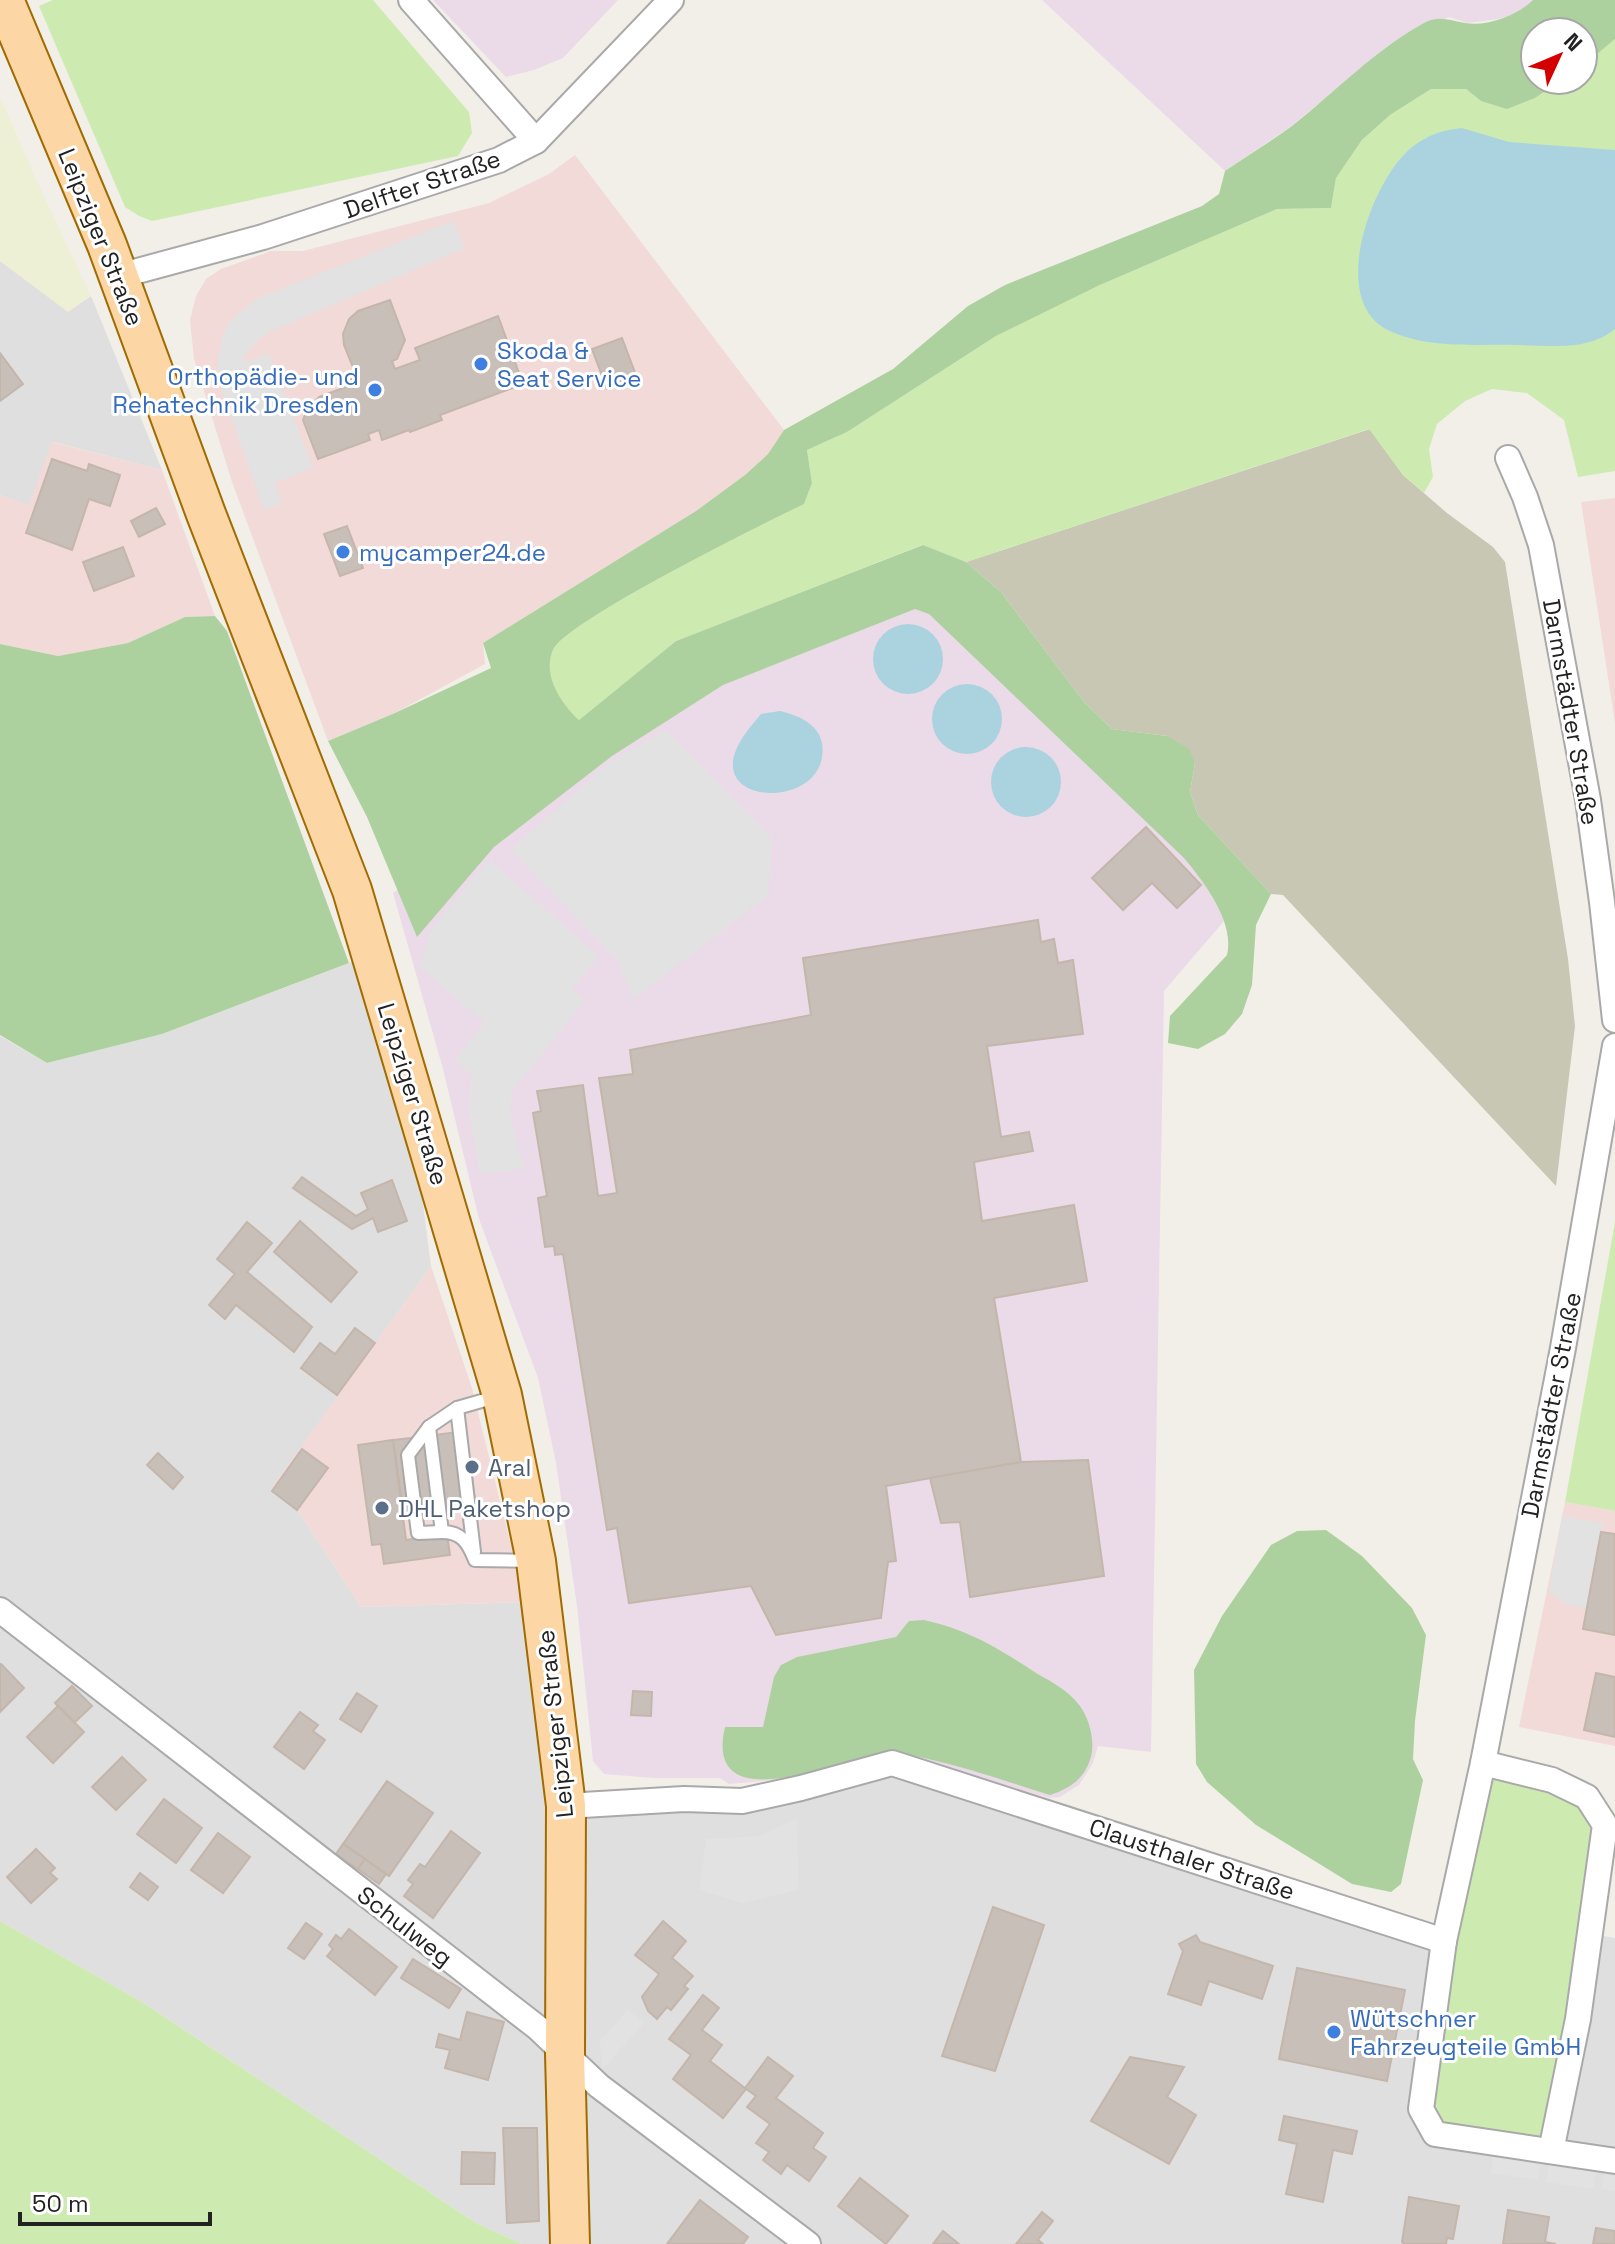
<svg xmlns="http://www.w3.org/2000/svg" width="1615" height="2244" font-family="'Space Grotesk',sans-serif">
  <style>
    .residential { fill: #e0dfdf }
    .commercial { fill: #f2dad9 }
    .industrial { fill: #ebdbe8 }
    .construction { fill: #c7c7b4 }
    .farmland { fill: #eef0d5 }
    .grass { fill: #cdebb0 }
    .forest { fill: #add19e }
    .parking { fill: #e2e2e2 }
    .water { fill: #aad3df }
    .building { fill: #c7bfb8; stroke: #c4b6ab; stroke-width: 2 }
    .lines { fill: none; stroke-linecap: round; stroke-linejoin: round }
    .service-casing { stroke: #a9a9a9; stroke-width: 16 }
    .minor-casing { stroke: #a9a9a9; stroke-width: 28 }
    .primary-casing { stroke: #a06b00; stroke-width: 42 }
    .service { stroke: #fff; stroke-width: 12 }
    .minor { stroke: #fff; stroke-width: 24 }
    .primary { stroke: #fcd6a4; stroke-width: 38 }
    .shop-dot { fill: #3f7fe0; stroke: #fff; stroke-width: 3 }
    .service-dot { fill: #5c6f8a; stroke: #fff; stroke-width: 3 }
    .labels { text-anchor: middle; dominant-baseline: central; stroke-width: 6; stroke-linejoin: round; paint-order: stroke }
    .street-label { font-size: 24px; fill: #222; stroke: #fff }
    .shop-label { font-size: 24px; fill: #366cbe; stroke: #fff; text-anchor: start }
    .service-label { font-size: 24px; fill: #4e5e75; stroke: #fff; text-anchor: start }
  </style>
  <rect width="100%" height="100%" fill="#f2efe9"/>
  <!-- residential -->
  <g class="residential">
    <path d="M0,261L68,311L91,296L162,470L53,442L29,506L0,495Z"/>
    <path d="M360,959L413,1126L431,1266L271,1490L299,1512L361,1607L525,1602L556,1813L551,2244H522L476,2223L142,2002L0,1921V1036L47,1063L162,1034Z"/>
    <path d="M892,1763L1444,1941L1592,1934L1615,1938V2244H576V1805L684,1799Z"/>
  </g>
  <!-- commercial -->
  <g class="commercial">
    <path d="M575,155L784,430L768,454L745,475L696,511L483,643L485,664L395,713L328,741L232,482L194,359L190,320L196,296L206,279L221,269L271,251H303L489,203L549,174Z"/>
    <path d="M52,442L162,470L215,616L185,617L128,643L58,656L0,644V495L29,505Z"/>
    <path d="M1615,498V723L1581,502Z"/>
    <path d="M431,1266L472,1388L525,1602L361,1607L299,1512L270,1490Z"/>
    <path d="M1565,1502L1615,1511V1746L1519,1727Z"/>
  </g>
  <!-- industrial -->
  <g class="industrial">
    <path d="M433,0H618L563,58L534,70L506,77Z"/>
    <path d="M1042,0H1533L1524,10L1499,19L1467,23L1449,17L1374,58L1290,127L1225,171Z"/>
    <path d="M920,552L1249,892L1164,991L1151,1752L1098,1746L1093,1763L1079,1785L1060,1797L1050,1798L901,1756L808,1777L729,1784L720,1778H654L604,1774L593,1761L577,1606L556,1463L538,1378L479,1219L443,1069L393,893Z"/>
  </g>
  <!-- construction -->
  <path class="construction" d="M1370,429L1403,475L1447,513L1493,547L1505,562L1568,959L1575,1026L1556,1186L1283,895L1271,894L1198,815L1190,792L1195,763L1167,736L1112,729L1084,702L1001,592L966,562Z"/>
  <!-- farmland -->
  <path class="farmland" d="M0,96L35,177L91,296L68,312L0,261Z"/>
  <!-- grass -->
  <g class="grass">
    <path d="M53,0H373L469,112L472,133L458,156L152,221L139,216L125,207L39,6Z"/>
    <path d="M1615,39V471L1578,477L1564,420L1527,393L1492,389L1465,401L1437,424L1429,449L1433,477L1424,493L1403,475L1369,429L966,562L922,545L676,641L579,720C561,703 541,676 553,650C566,621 765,523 804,504L812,483L807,450L847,432L996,336L1100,285L1277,209L1331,208L1336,178L1362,140L1390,115L1431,89H1466L1481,101L1535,98L1562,80H1583V66Z"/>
    <path d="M1615,1222V1511L1565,1502Z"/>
    <path d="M1483,1763L1552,1780L1605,1825L1551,2151L1435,2134L1421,2109Z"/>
    <path d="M0,1921L142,2002L476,2223L522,2244H0Z"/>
  </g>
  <!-- forest -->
  <g class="forest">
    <path d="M1533,0H1615V39L1583,66V32H1535V80H1562L1535,98L1507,109L1481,101L1466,89H1431L1390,115L1362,140L1336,178L1331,208L1277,209L1100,285L996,336L847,432L807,450L812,483L804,504C765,523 566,621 553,650C542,675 561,703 579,720L676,641L923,545L966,562L1001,592L1084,702L1112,729L1167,736L1189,749L1195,763L1190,792L1198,815L1271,894L1256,925L1252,985L1242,1014L1225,1034L1198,1049L1168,1043L1170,1016L1227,955C1235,922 1204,882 1184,858L929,614L915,609L723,685L612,756L494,847L417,937L367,817L328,741L395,713L491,668L483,643L696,511L745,475L768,454L784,430L893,369L968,306L1005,285L1202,206L1219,194L1225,171C1247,156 1270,142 1292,126C1335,92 1375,50 1424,23C1438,15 1450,20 1465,23C1487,27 1518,15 1533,0Z"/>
    <path d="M215,616L227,631L349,963L162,1034L47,1063L0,1035V644L58,656L128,643L185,617Z"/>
    <path d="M1326,1530L1362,1556L1412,1608L1426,1635L1415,1721L1413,1759L1423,1780L1401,1884L1391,1892L1352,1884L1256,1825L1207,1782L1196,1764L1194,1670L1222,1616L1271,1545L1297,1531Z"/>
    <path d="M924,1620C969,1630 998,1648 1036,1673C1052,1682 1069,1691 1080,1706C1090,1720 1096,1744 1090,1760C1084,1779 1069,1789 1050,1795C1005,1781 960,1765 914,1756C906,1754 897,1751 889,1752C849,1755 702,1826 725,1727H763L774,1677L781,1665L797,1657L896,1637L909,1621Z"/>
  </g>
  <!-- parking -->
  <g class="parking">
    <path d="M453,221L465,248L276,329L260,338L247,352L242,363L269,354L313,468L275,483L282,503L264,510L217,377L218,357L223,335L231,320L258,298Z"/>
    <path d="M666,730L772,839L768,896L633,999L617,959L511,850L610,762Z"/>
    <path d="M489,860L599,956L572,989L585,1000L513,1090L510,1104L512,1123L524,1168L480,1174L468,1103L472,1075L455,1059L485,1023L420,967L430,930Z"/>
    <path d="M1562,1516L1603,1523L1587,1608L1567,1604L1549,1593Z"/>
    <path d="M797,1818L799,1890L743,1903L699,1890L706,1839L760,1836Z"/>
    <path d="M628,2009L644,2023L602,2070L600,2041Z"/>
    <path d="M1498,2154L1615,2171V2191L1602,2189L1604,2172L1596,2171L1593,2189L1546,2182L1549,2165L1541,2164L1538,2180L1491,2173L1493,2156Z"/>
  </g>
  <!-- water -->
  <g class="water">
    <path d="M1462,128L1509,142L1615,150V329C1587,352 1549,345 1515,345C1474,344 1426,349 1388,330C1327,300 1372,180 1411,148C1427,135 1442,130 1462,128Z"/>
    <circle cx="908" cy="659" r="35"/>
    <circle cx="967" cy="719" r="35"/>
    <path d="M780,711C797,715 818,723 822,743C832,808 712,809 736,750C741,737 752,725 761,714Z"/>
    <circle cx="1026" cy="782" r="35"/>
  </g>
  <!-- building -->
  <g class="building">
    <path d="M390,300L405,340L397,359L392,361L395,369L420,360L415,348L498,316L523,384L440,415L442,420L410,432L409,430L382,440L379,430L368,434L370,440L318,459L303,420L307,410L319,397L348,386L355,372L344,345L343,334L349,319L358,311Z"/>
    <path d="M622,338L637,378L607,389L592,349Z"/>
    <path d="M0,353L23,384L0,401Z"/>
    <path d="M52,459L87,471L89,464L120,475L110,506L89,499L72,550L26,533Z"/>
    <path d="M156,508L165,524L139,537L131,521Z"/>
    <path d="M347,526L363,568L340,576L324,534Z"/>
    <path d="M123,547L134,576L94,591L83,562Z"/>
    <path d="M1146,827L1201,885L1177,908L1152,883L1123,910L1092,878Z"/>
    <path d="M1038,920L1041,942L1054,939L1058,963L1073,960L1083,1034L987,1046L1001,1137L1029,1132L1033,1151L974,1162L982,1221L1074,1205L1087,1281L994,1298L1021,1462L886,1486L896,1561L888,1562L881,1618L776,1635L751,1586L629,1603L617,1528L607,1530L563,1254L555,1255L554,1246L545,1247L538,1198L547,1196L533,1113L541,1111L537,1091L583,1085L598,1196L617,1193L599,1078L633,1074L630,1050L811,1015L803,958Z"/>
    <path d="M302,1177L356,1216L368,1209L361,1193L392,1180L407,1221L378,1232L373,1218L352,1229L293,1188Z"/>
    <path d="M300,1221L357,1272L331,1302L274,1252Z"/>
    <path d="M247,1222L272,1243L247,1272L312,1327L294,1352L236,1305L225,1319L209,1305L235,1274L217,1259Z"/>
    <path d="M355,1328L375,1343L337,1395L301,1368L320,1343L335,1354Z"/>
    <path d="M466,1431L476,1508L404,1518L393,1440Z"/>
    <path d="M393,1440L406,1540L447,1534L450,1555L384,1564L381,1544L372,1545L358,1445Z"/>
    <path d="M302,1449L328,1468L297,1510L272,1491Z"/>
    <path d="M158,1453L183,1477L173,1489L147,1465Z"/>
    <path d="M1088,1460L1104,1576L970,1597L960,1522L941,1523L930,1478L1021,1462Z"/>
    <path d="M1601,1532L1615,1534V1635L1583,1629Z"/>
    <path d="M1,1664L24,1688L0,1712V1665Z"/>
    <path d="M1596,1673L1615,1677V1737L1584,1730Z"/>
    <path d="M72,1686L92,1706L74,1723L55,1703Z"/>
    <path d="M633,1691L652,1692L651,1716L631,1715Z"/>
    <path d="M357,1693L377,1706L361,1732L340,1719Z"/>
    <path d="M58,1706L84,1732L53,1763L27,1737Z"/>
    <path d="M300,1712L318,1725L313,1731L325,1740L304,1769L274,1747Z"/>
    <path d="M122,1757L146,1780L116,1810L92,1787Z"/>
    <path d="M387,1781L433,1813L389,1876L343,1844Z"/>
    <path d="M164,1799L202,1828L176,1863L137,1834Z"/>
    <path d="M451,1831L480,1853L433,1918L404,1896L413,1884L408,1880L420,1864L425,1867Z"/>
    <path d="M218,1833L250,1857L223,1893L191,1870Z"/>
    <path d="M343,1844L365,1859L358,1869L336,1854Z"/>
    <path d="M36,1849L55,1868L50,1873L57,1879L31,1903L7,1877Z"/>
    <path d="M365,1859L386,1874L379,1884L358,1869Z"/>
    <path d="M140,1873L158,1887L148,1900L130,1887Z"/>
    <path d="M993,1907L1044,1925L995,2071L942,2056Z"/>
    <path d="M663,1921L686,1941L672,1958L693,1976L684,1986L688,1989L671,2010L667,2007L657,2019L648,2011L642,1997L659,1974L635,1955Z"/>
    <path d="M306,1923L322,1934L304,1959L288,1948Z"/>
    <path d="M349,1929L397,1967L375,1995L327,1956L333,1949L329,1945L336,1935L341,1939Z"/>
    <path d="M1196,1935L1200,1942L1273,1966L1262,1999L1209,1981L1201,2005L1168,1994L1183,1951L1179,1944Z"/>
    <path d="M413,1959L461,1989L449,2008L401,1978Z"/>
    <path d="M1297,1968L1405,1990L1387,2081L1279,2059Z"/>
    <path d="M703,1995L719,2008L702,2030L722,2045L710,2061L746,2089L723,2118L673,2079L691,2055L669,2039Z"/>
    <path d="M467,2012L504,2022L488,2080L445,2068L450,2050L436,2047L439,2034L460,2040Z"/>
    <path d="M768,2057L793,2076L776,2098L823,2133L813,2148L826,2157L809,2181L787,2165L781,2174L763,2160L769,2152L756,2143L770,2124L747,2107L756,2096L745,2088Z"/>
    <path d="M1130,2057L1184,2067L1167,2097L1196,2115L1169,2164L1091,2121Z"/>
    <path d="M1284,2116L1357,2131L1352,2154L1333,2150L1323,2202L1286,2194L1297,2144L1279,2140Z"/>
    <path d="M503,2128H537L539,2221L507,2223Z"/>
    <path d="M462,2152L495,2153L494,2184H461Z"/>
    <path d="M860,2178L908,2216L886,2244L838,2206Z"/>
    <path d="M1409,2197L1459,2206L1453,2239L1447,2238L1446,2244H1404L1402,2242Z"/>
    <path d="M700,2200L748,2237L743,2244H667Z"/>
    <path d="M1508,2210L1549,2217L1545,2242L1556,2244H1503Z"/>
    <path d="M1042,2212L1053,2221L1038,2240L1043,2244H1016Z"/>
    <path d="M1596,2228L1615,2231V2244H1593Z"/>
    <path d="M943,2231L959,2244H933Z"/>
  </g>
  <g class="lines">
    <defs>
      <g id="service">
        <path d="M499,1396L457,1408L429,1427L442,1532C462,1532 468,1543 475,1560L533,1561"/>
        <path d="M457,1408L474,1552"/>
        <path d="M429,1427L408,1455L418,1533L442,1532"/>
      </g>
      <g id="minor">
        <path d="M411,0L536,141"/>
        <path d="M119,276L263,237L499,160L536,141L671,0"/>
        <path d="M1508,458L1525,497L1541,545L1588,800L1602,902L1615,1020"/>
        <path d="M1615,1046L1563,1348L1483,1763L1444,1941L1421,2109L1435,2134L1615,2161"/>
        <path d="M0,1610L538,2028L599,2086L808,2244"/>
        <path d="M1483,1763L1552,1780L1587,1797L1605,1825L1578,2019L1551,2151"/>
        <path d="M566,1806L684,1799L742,1801L801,1788L892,1763L1444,1941"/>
      </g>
      <path id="primary" d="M4,0L107,245L206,514L352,890L502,1395L536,1561L566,1806L565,2054L570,2244"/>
    </defs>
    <!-- service casing -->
    <use href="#service" class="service-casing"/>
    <!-- minor casing -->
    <use href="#minor" class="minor-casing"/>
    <!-- primary casing -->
    <use href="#primary" class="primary-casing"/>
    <!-- service -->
    <use href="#service" class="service"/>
    <!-- minor -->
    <use href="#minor" class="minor"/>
    <!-- primary -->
    <use href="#primary" class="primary"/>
  </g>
  <!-- markers -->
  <g class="shop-dot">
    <circle cx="481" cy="364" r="8"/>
    <circle cx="375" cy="390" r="8"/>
    <circle cx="343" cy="552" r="8"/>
    <circle cx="1334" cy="2032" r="8"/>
  </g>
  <g class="service-dot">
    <circle cx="472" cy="1467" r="8"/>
    <circle cx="382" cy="1508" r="8"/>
  </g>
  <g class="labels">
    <!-- street labels -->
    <g class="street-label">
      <text transform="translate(422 184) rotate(-19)">Delfter Straße</text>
      <text transform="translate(101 237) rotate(68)">Leipziger Straße</text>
      <text transform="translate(1571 712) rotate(80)">Darmstädter Straße</text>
      <text transform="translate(413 1094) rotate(73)">Leipziger Straße</text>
      <text transform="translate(1551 1405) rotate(-79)">Darmstädter Straße</text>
      <text transform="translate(555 1724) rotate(-96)">Leipziger Straße</text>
      <text transform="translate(1192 1859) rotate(18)">Clausthaler Straße</text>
      <text transform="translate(405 1926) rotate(38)">Schulweg</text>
    </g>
    <!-- shop labels -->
    <g class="shop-label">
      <text x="497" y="350">Skoda &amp;<tspan x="497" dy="28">Seat Service</tspan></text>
      <text x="359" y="376" text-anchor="end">Orthopädie- und<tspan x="359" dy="28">Rehatechnik Dresden</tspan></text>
      <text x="359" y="552">mycamper24.de</text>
      <text x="1350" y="2018">Wütschner<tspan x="1350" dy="28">Fahrzeugteile GmbH</tspan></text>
    </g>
    <!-- service labels -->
    <g class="service-label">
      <text x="488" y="1467">Aral</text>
      <text x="398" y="1508">DHL Paketshop</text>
    </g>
  </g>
  <!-- north arrow -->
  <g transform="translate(1559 56) rotate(46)"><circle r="38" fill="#ffffff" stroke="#a7a7a7" stroke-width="2"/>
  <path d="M0-6L14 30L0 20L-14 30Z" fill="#d40000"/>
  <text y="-12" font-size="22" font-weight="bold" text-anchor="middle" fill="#222222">N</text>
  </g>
  <!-- scale -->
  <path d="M20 2212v12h190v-12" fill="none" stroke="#222222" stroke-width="4"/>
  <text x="32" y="2212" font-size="24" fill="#222222" stroke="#ffffff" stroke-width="6" paint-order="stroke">50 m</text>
</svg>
